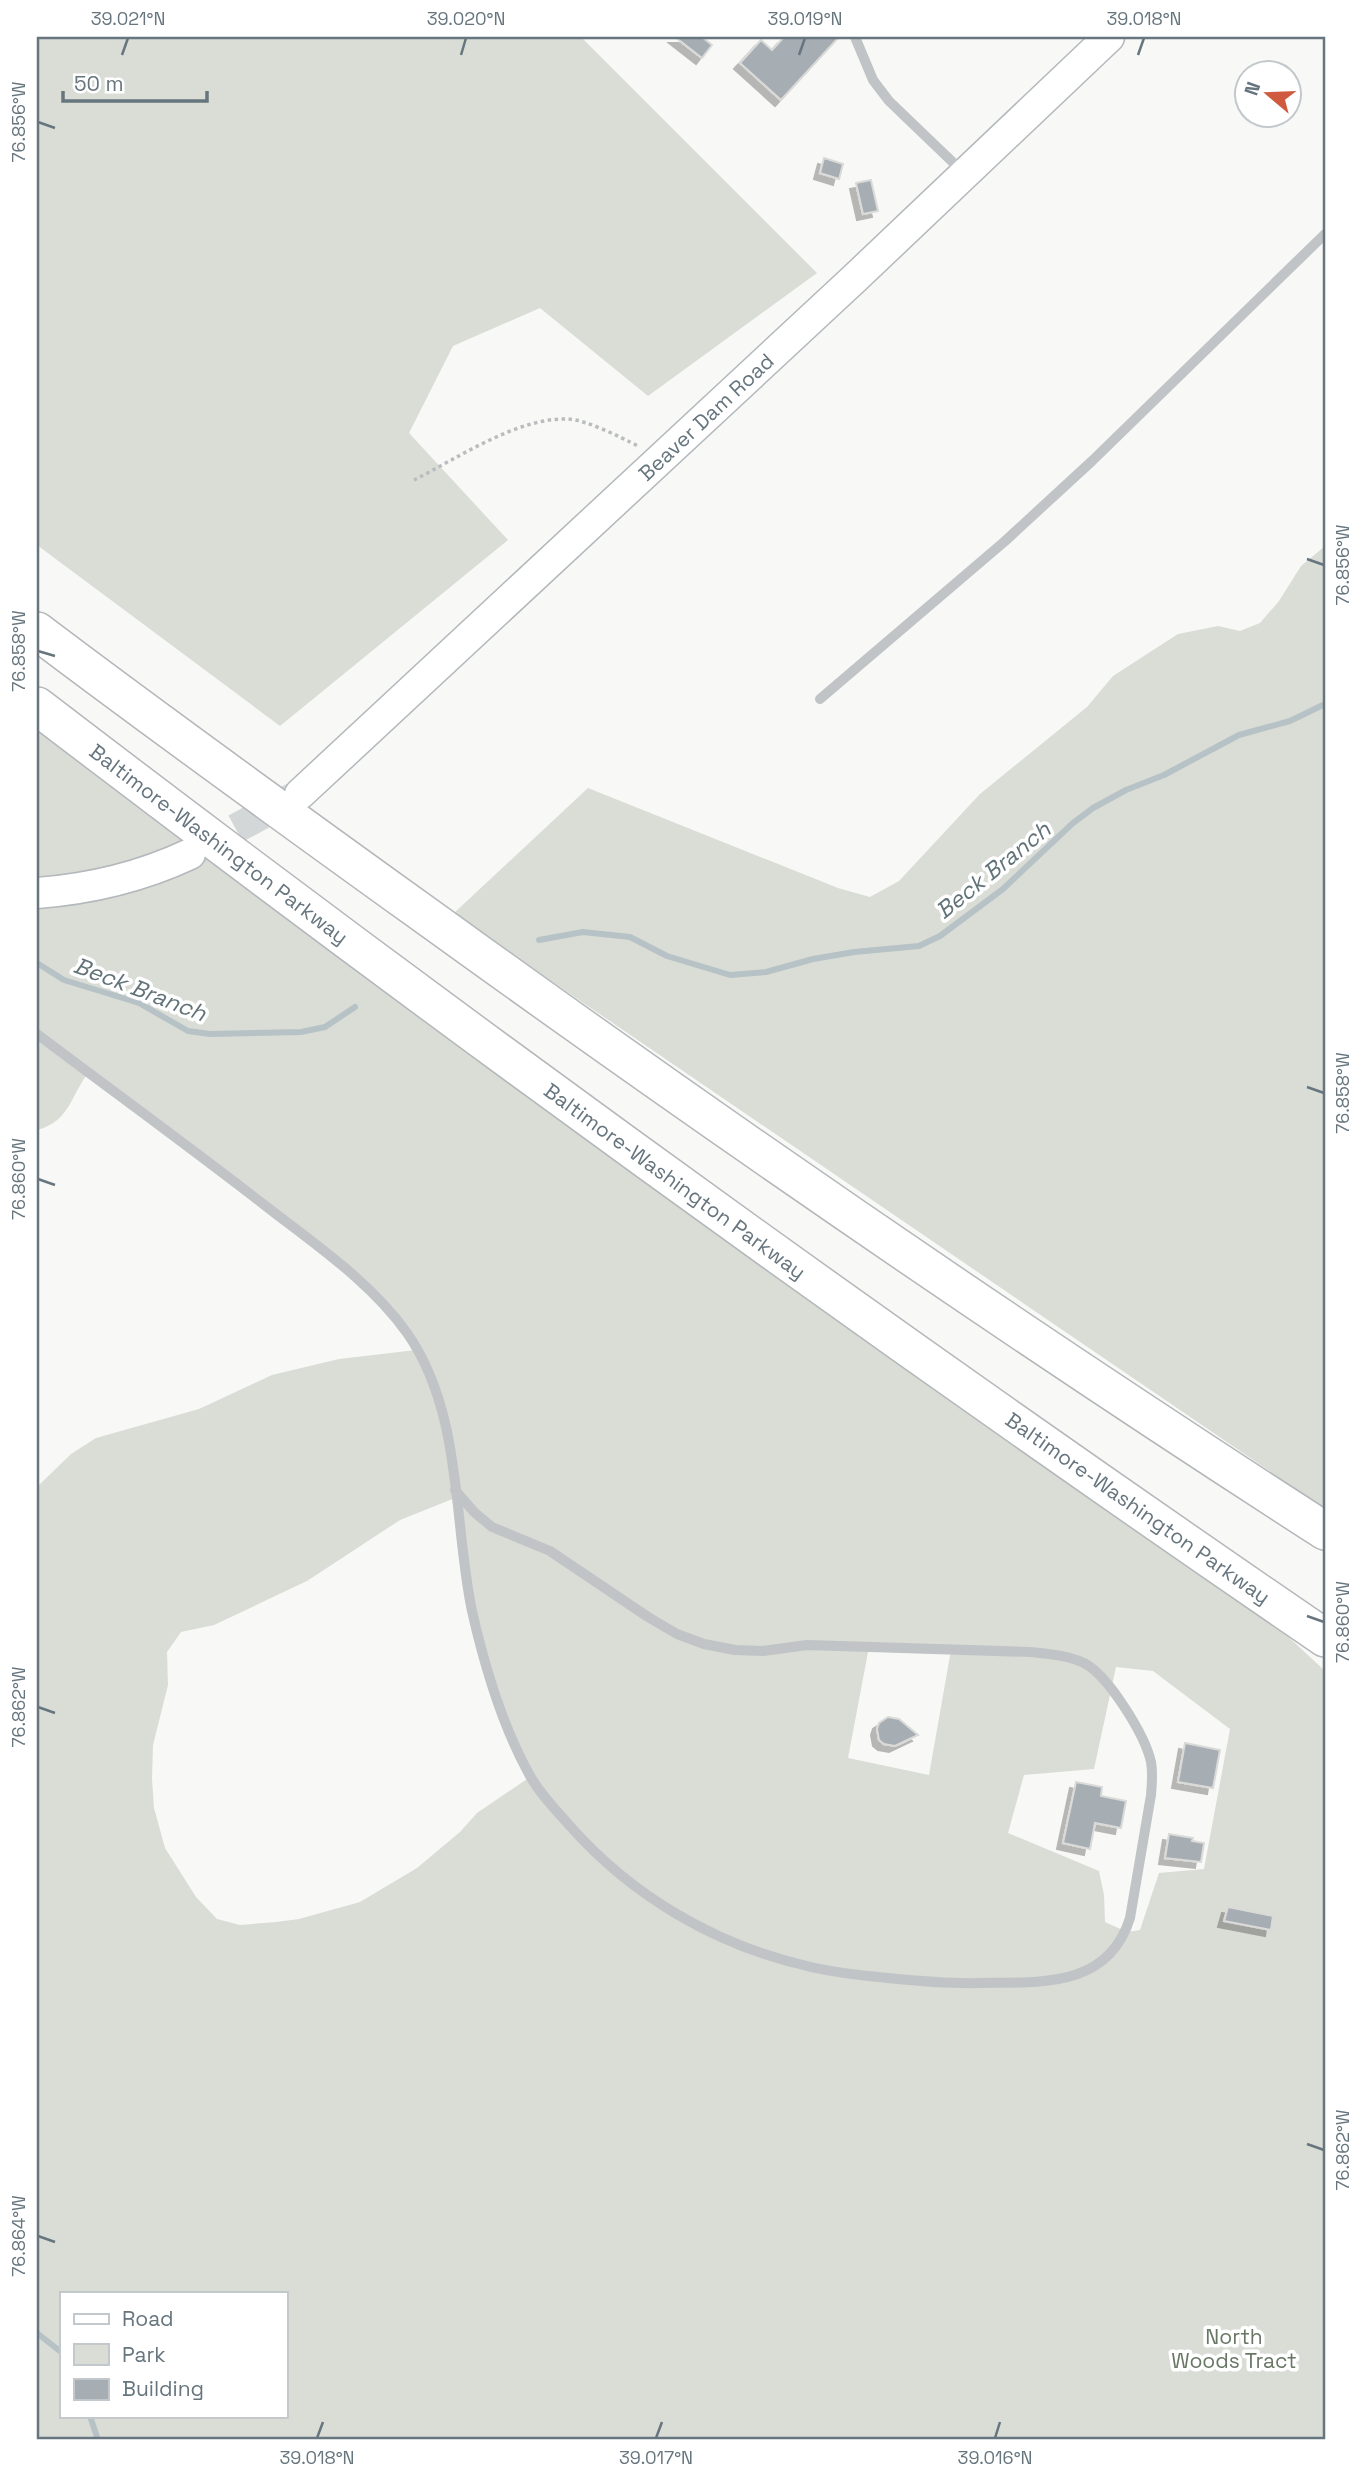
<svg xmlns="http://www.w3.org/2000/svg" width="1362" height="2477" font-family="'Space Grotesk',sans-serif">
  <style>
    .green { fill: #d9ddd6; fill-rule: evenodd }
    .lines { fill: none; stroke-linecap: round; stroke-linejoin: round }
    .stream { stroke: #b7c2c6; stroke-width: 6 }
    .building { fill: #a6adb3; stroke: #dadad9; stroke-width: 2; filter: url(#shadow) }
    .secondary-tunnel { stroke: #d4d7d8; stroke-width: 30; stroke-dasharray: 30 15; stroke-linecap: butt }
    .secondary-casing { stroke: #b3b8bc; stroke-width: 33 }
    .highway-casing { stroke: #b4b7ba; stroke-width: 40 }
    .path { stroke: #babdbf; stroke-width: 3.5; stroke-dasharray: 3.5 3.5; stroke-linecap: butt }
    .lane { stroke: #c0c4c7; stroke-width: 10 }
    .secondary { stroke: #fff; stroke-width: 30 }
    .highway { stroke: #fff; stroke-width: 37 }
    .ticks { fill: none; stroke: #66757e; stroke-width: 2.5 }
    .labels { text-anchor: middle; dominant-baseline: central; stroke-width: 7; stroke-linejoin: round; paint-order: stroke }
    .street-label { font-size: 21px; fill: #66757e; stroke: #fff }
    .park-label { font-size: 21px; fill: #697765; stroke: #fff }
    .water-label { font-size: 23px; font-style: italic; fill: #617378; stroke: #fff }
    .neatline { fill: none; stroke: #66757e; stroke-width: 2.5 }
    .ticks-label { font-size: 18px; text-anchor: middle; fill: #66757e }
  </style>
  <defs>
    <filter id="shadow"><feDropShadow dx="-6" dy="6" stdDeviation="0" flood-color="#0004"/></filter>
  </defs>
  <rect width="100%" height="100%" fill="#f8f8f6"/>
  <!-- green -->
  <g class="green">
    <path d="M37,37H581L817,273L648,396L540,308L453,346L409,433L508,540L280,726L37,545Z"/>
    <path d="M1325,546V1509L453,914L588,788L838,888L870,897L899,881L980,794L1087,707L1113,676L1178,634L1218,626L1240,631L1260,623L1279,601L1301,566Z"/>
    <path d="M37,706L1189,1544L1325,1671V2440H37V1487L71,1454L96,1438L199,1409L272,1375L339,1359L416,1350L407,1333L342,1266L88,1073C70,1097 70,1121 37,1130ZM455,1498L485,1657L530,1777L477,1813L460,1832L417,1868L360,1902L299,1919L276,1922L240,1925L217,1919L196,1897L165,1848L154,1808L152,1779L153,1745L168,1685L167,1652L181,1632L214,1625L307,1581L400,1520ZM869,1647L951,1650L929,1775L848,1758ZM1116,1667L1153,1671L1230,1729L1204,1869L1159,1873L1140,1930L1127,1932L1105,1922L1104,1895L1099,1871L1008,1833L1024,1775L1094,1769ZM61,2293H285V2416H61Z"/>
  </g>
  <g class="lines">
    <!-- stream -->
    <g class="stream">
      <path d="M539,940L583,932L630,937L667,956L730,975L766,972L813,959L854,952L919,946L940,936L1003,889L1073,823L1093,808L1126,790L1164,775L1239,735L1290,721L1325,704"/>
      <path d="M37,963L64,980L139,1003L188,1031L210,1034L301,1032L325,1027L355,1007"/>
      <path d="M37,2333L61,2352"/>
      <path d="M90,2416L98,2440"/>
    </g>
  </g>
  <!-- building -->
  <g class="building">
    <path d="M675,37H702L712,45L702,58Z"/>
    <path d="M784,37H839L781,100L740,63L761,40L772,50Z"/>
    <path d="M824,158L843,164L839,179L820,173Z"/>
    <path d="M871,180L878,211L863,214L856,183Z"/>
    <path d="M888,1717L899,1719L918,1735L895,1746L884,1744L879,1740L877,1729L879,1723Z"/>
    <path d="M1185,1743L1220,1750L1213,1788L1178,1782Z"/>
    <path d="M1076,1782L1102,1787L1101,1796L1126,1801L1121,1828L1095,1823L1090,1849L1063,1843Z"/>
    <path d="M1169,1834L1193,1838L1192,1841L1204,1843L1201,1862L1165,1858Z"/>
    <path d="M1228,1907L1273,1916L1271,1930L1224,1921Z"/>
  </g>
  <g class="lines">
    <!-- secondary-tunnel -->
    <path class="secondary-tunnel" d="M196,850L294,797"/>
    <defs>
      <g id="secondary">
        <path d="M300,794L854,279L1109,37"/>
        <path d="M37,893C90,889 141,877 190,854"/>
      </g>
      <g id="highway">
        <path d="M37,631C177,737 321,840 464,943C746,1146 1033,1343 1325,1531"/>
        <path d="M37,706C458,1028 888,1339 1325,1638"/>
      </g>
    </defs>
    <!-- secondary casing -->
    <use href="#secondary" class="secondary-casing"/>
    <!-- highway casing -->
    <use href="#highway" class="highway-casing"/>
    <!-- path -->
    <path class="path" d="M414,480C458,458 518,417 568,419C587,420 620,437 638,446"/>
    <!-- lane -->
    <g class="lane">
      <path d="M855,37L873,80L889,101L963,172"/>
      <path d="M820,699L1004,542L1092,461L1325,234"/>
      <path d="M37,1034C114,1092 191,1148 267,1207C316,1245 372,1283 407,1333C463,1413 453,1521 472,1611C484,1664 503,1727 529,1774C539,1793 556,1810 570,1826C632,1896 715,1945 807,1966C833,1973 861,1975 888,1978C918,1981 948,1984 978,1983C1039,1982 1108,1989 1130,1918L1151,1795C1152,1783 1153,1773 1151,1762C1145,1735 1108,1675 1084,1663C1067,1655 1048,1654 1030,1652L807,1645L763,1651L735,1650L704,1644L677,1634L648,1617L550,1551L492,1527L474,1512L455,1490"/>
    </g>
    <!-- secondary -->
    <use href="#secondary" class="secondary"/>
    <!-- highway -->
    <use href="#highway" class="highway"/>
  </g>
  <!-- ticks -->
  <path class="ticks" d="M122,55L128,38M461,55L466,38M799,55L805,38M1138,55L1144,38M38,122L55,128M1307,559L1324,565M38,651L55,656M1307,1087L1324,1093M38,1179L55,1185M1307,1616L1324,1622M38,1707L55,1713M1307,2144L1324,2150M38,2236L55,2242M317,2438L323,2422M656,2438L662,2422M995,2438L1000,2422"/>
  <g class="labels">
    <!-- street labels -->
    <g class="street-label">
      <text transform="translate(706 417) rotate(-43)">Beaver Dam Road</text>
      <text transform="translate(219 844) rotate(37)">Baltimore-Washington Parkway</text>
      <text transform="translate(675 1181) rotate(36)">Baltimore-Washington Parkway</text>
      <text transform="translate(1138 1508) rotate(35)">Baltimore-Washington Parkway</text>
    </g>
    <!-- park labels -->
    <g class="park-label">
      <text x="1234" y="2336">North<tspan x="1234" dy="24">Woods Tract</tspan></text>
    </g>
    <!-- water labels -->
    <g class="water-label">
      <text transform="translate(993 870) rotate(-39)">Beck Branch</text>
      <text transform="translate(140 989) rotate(21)">Beck Branch</text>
    </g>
  </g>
  <!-- border -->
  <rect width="1362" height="2477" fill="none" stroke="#ffffff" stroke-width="77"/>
  <!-- legend -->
  <rect x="60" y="2292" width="228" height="126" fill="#ffffff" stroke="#c2c8cb" stroke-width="2"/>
  <rect x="74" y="2314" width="35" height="10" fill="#ffffff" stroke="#c2c8cb" stroke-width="2"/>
  <text x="122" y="2326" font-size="21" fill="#66757e">Road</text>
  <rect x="74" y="2344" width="35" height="21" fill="#d9ddd6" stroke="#c2c8cb" stroke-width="2"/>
  <text x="122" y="2362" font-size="21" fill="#66757e">Park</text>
  <rect x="74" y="2379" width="35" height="21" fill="#a6adb3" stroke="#c2c8cb" stroke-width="2"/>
  <text x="122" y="2396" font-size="21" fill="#66757e">Building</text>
  <!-- north arrow -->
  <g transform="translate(1268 94) rotate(289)"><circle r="33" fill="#ffffff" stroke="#c2c8cb" stroke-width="2"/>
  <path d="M0-5L12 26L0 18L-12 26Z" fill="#cf5a40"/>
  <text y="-10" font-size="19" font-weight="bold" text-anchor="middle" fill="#66757e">N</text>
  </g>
  <!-- scale -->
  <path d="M63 91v10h144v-10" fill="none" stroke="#66757e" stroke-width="3.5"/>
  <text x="74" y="91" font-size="21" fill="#66757e" stroke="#ffffff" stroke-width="5" paint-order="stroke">50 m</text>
  <rect x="38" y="38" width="1286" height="2400" class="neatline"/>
  <g class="ticks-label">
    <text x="128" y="25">39.021°N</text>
    <text x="466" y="25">39.020°N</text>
    <text x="805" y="25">39.019°N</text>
    <text x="1144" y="25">39.018°N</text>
    <text transform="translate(19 122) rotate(-90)" y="6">76.856°W</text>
    <text transform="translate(1343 565) rotate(-90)" y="6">76.856°W</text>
    <text transform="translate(19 651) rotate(-90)" y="6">76.858°W</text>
    <text transform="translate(1343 1093) rotate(-90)" y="6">76.858°W</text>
    <text transform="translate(19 1179) rotate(-90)" y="6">76.860°W</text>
    <text transform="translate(1343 1622) rotate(-90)" y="6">76.860°W</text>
    <text transform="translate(19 1707) rotate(-90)" y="6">76.862°W</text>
    <text transform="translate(1343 2150) rotate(-90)" y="6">76.862°W</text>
    <text transform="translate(19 2236) rotate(-90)" y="6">76.864°W</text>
    <text x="317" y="2464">39.018°N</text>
    <text x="656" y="2464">39.017°N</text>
    <text x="995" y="2464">39.016°N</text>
  </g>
</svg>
